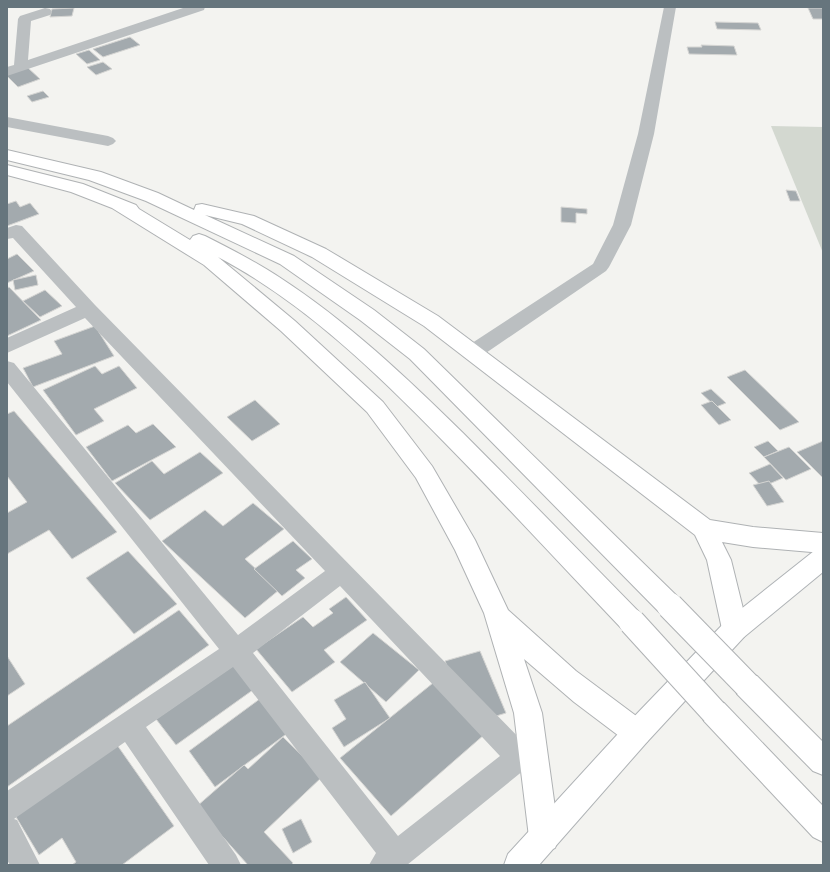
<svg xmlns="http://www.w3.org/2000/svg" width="830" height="872" font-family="Ubuntu,sans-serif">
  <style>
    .green { fill: #d3d8d0 }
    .building { fill: #a3aaae; stroke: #d5d5d3 }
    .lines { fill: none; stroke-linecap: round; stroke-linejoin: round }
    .primary-casing { stroke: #afb3b6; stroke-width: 2 }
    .highway-casing { stroke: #afb2b4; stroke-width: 2 }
    .street { fill: #bbbfc1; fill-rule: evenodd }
    .primary { fill: #fff; fill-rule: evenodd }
    .highway { fill: #fff; fill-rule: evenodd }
    .highway-bridge-casing { stroke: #afb2b4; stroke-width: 28; stroke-linecap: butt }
    .highway-bridge { stroke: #fff; stroke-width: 26 }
  </style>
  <rect width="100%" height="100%" fill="#f3f3f0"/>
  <!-- green -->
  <path class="green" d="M771,126L823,127V253Z"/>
  <!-- building -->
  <g class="building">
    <path d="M74,8L72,16L50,17L52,9Z"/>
    <path d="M808,8H823V19H813Z"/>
    <path d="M715,22L758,23L761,30L717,29Z"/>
    <path d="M130,37L140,45L103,57L93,49Z"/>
    <path d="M701,45L734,46L737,55L689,54L687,47H702Z"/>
    <path d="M89,50L100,60L87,64L76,54Z"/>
    <path d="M103,62L112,69L96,75L87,67Z"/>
    <path d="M27,67L40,79L18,87L7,76V73Z"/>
    <path d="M43,91L49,97L32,102L27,96Z"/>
    <path d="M786,190L796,191L800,201H790Z"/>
    <path d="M16,201L20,207L30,203L39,214L7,226V204Z"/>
    <path d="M561,207L587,209V214L576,213V223L561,222Z"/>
    <path d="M17,254L34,271L7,283V259Z"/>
    <path d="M36,275L38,285L15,290L13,280Z"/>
    <path d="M9,287L41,320L7,336V288Z"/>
    <path d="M45,290L62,306L40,317L23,301Z"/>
    <path d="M95,326L114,356L33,387L23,368L62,354L54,341Z"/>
    <path d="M95,366L102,374L119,366L137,388L94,409L104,421L76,435L43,390Z"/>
    <path d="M745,370L799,422L780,430L727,377Z"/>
    <path d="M711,389L726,403L716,407L701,393Z"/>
    <path d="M255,400L280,424L252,441L227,417Z"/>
    <path d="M712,401L731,420L719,425L701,405Z"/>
    <path d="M14,411L117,532L72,559L49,530L7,554V513L27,502L7,476V414Z"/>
    <path d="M153,424L176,447L112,481L86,447L128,425L136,433Z"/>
    <path d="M768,441L778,451L764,457L754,447Z"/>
    <path d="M823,441V478L797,452Z"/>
    <path d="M789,447L811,469L786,480L764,457Z"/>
    <path d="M200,452L223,473L150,520L115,483L152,461L164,474Z"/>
    <path d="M770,464L783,478L762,487L749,473Z"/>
    <path d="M769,481L784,502L767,506L753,485Z"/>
    <path d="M253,503L284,529L245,559L279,590L245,618L162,541L205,510L223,526Z"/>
    <path d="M293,541L312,559L296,570L305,578L282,596L254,569Z"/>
    <path d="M128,551L177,604L134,634L86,578Z"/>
    <path d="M346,597L367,620L324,650L335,662L292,692L256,649L303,617L313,627L333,613L329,609Z"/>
    <path d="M179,610L209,645L7,787V726Z"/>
    <path d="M373,633L419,670L386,702L340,662Z"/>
    <path d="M480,651L506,713L470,724L445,661Z"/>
    <path d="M7,656L25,684L7,696Z"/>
    <path d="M237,663L257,687L176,745L156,719Z"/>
    <path d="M365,682L390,718L344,747L332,728L346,719L334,700Z"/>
    <path d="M433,683L485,734L391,816L340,758Z"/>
    <path d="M261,698L289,732L215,787L189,751Z"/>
    <path d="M283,737L323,776L264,832L293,863L291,865H248L196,807L244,765L248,769Z"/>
    <path d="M115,742L174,826L122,865H72L76,862L62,838L39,855L13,812Z"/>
    <path d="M301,819L312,842L293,853L282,829Z"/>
  </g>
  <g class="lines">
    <defs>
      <path id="primary" d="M823,548V572L744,637L647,742L539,865H504L508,854L627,724L726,621L814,551Z"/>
      <g id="highway">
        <path d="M7,150L101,172L158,193L194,210L196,205L202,204L254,216L326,249L438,316L710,520L753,527L823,533V553L753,547L722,542L731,560L748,629L744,637L735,640L726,637L722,629L707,560L695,535L424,326L312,257L242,224L205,215L294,256L374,310L424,349L679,598L683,606L679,614L670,617L661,614L410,359L360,320L280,264L146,201L89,180L7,160Z"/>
        <path d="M7,165L83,184L136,205L139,209L190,240L193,236L199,234L205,236C231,249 256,262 279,277C347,321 406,377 463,433C523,493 582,554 641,614L645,622L641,630L632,633L623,630C564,568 506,505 446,444C378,374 305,303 218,257L295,321L383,402L432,466L475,540L508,610L576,671L647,724L651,733L647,742L637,746L627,742L574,702L524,659L542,713L559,837L555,848L544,852L533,848L529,837L514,713L484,613L455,550L416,478L367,412L281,331L204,265L112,208L71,192L7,175Z"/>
        <path d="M747,673L757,676L823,742V775L813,771L737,694L734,685L737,676Z"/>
        <path d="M714,699L724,703L823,806V842L813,837L704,721L700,712L704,703Z"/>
      </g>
    </defs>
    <!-- primary casing -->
    <use href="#primary" class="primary-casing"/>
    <!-- highway casing -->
    <use href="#highway" class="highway-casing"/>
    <!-- street -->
    <g class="street">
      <path d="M186,7H205L204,10L7,76V67L14,65L18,19L20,16L45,8L50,9L52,12L50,15L31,21L28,60Z"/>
      <path d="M664,7H676L654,134L631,225L609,267L606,271L480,357L473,359L466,357L463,352L466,347L593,264L613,225L638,134Z"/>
      <path d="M7,117L108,136L113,138L116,141L113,144L108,146L7,127Z"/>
      <path d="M16,225L22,226L95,305L529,748L533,757L529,766L407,865H369L376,853L233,667L146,727L236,855L241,865H209L125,742L14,819L17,820L40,865H10L7,860V791L219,649L7,382V361L14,363L238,635L325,571L85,318L7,353V338L76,307L13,238L7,239V228ZM340,586L500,756L398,836L253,653Z"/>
    </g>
    <!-- primary -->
    <use href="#primary" class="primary"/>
    <!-- highway -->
    <use href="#highway" class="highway"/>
    <defs>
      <g id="highway-bridge">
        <path d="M670,606L747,685"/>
        <path d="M632,622L714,712"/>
      </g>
    </defs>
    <!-- highway-bridge casing -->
    <use href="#highway-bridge" class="highway-bridge-casing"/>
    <!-- highway-bridge -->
    <use href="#highway-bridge" class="highway-bridge"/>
  </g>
  <!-- border -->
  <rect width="830" height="872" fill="none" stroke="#66757d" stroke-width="16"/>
</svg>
